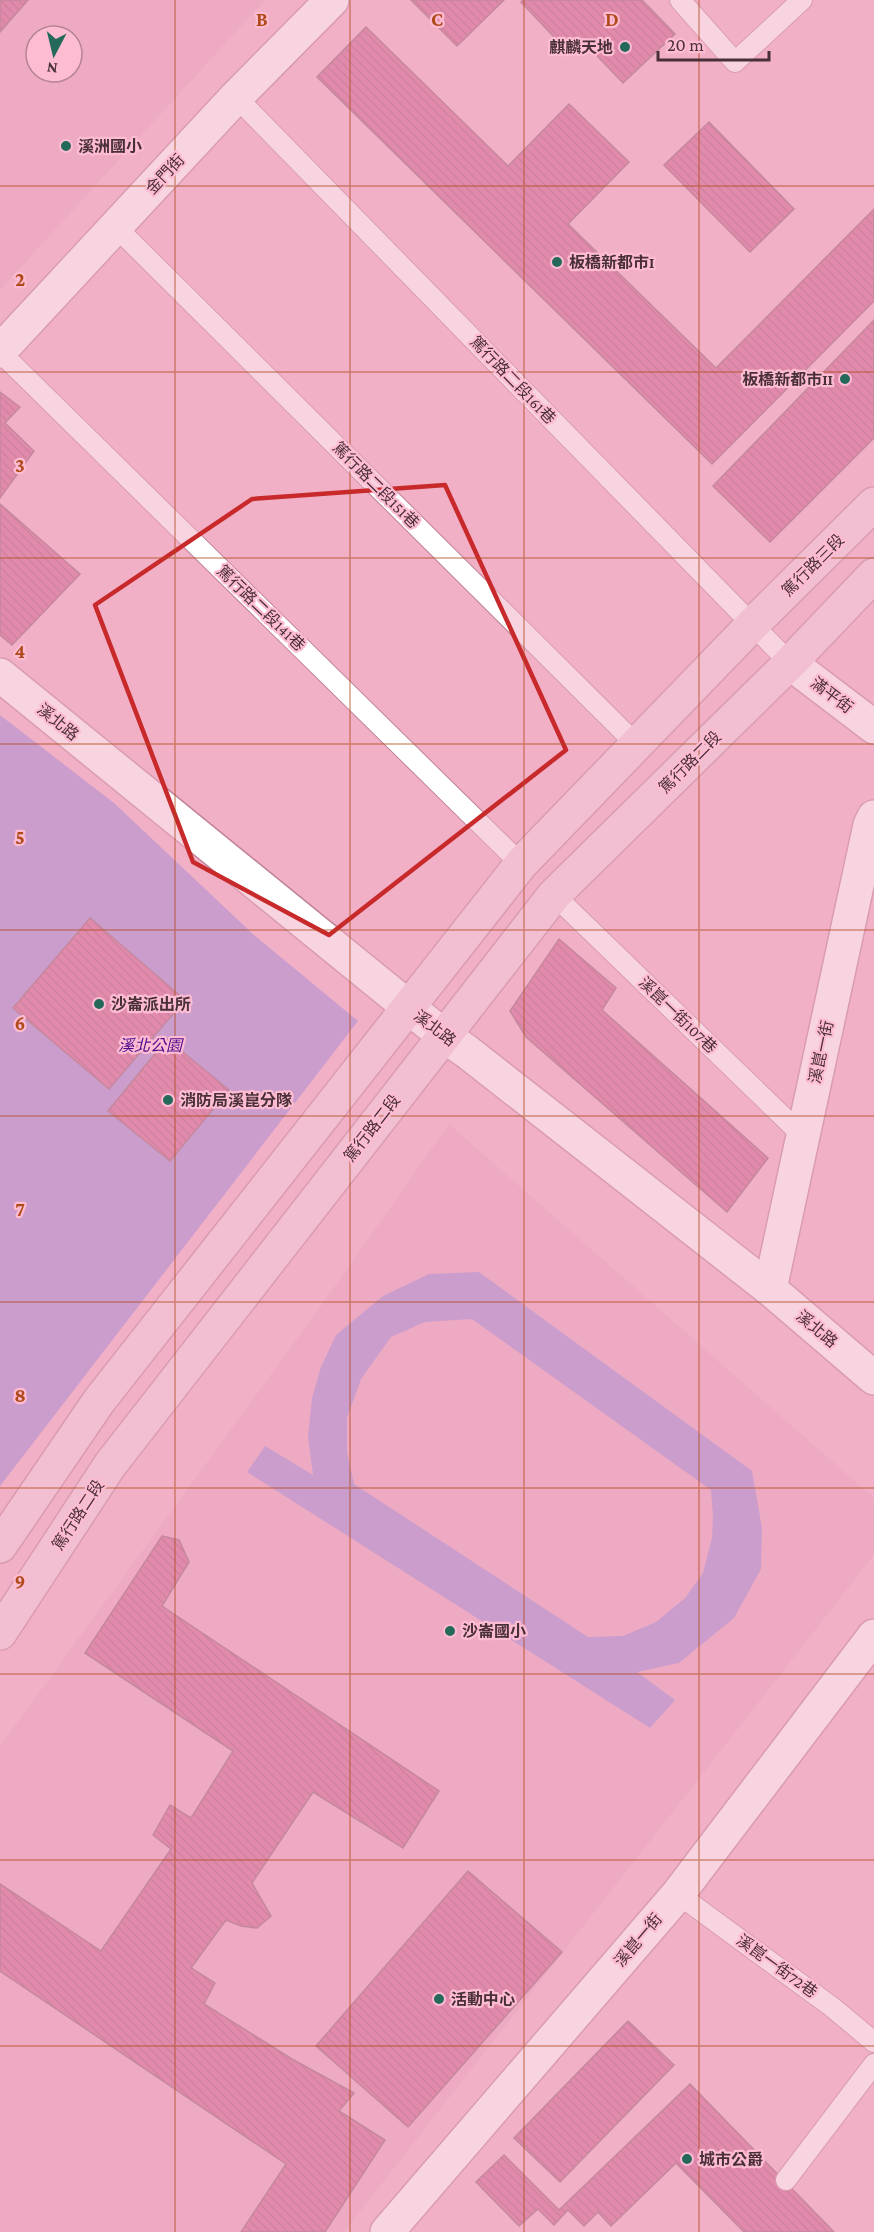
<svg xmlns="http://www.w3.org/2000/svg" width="874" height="2232" font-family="'Crimson Pro','Noto Sans TC',serif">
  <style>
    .built { fill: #eba3bc; fill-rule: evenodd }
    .park { fill: #9c86d2; fill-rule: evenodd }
    .building { fill: url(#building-back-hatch); stroke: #91576d; stroke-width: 1.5 }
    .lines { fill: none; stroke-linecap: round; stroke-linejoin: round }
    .lane-casing { stroke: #bf8297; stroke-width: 22 }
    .street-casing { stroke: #bf8297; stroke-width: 36 }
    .secondary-casing { stroke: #bf8297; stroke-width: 36 }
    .lane { stroke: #fff; stroke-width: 20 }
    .street { stroke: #fff; stroke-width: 33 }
    .secondary { stroke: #f3cedd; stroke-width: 33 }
    .marked { fill: none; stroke: #c8292a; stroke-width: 4.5; stroke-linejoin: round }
    .grid { fill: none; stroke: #b04a1b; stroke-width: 1.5; stroke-opacity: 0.55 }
    .poi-dot { fill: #25695b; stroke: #febcd3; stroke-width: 2 }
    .labels { text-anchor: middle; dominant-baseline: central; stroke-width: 4.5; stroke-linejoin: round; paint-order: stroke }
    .poi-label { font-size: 16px; font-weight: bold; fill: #492f38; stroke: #febcd3; text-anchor: start }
    .street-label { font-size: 16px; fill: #492f38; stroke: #febcd3 }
    .park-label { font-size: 16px; font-style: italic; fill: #4a0c8d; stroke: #febcd3 }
    .grid-label { font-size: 20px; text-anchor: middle; font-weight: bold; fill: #b04a1b; stroke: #febcd3; stroke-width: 4.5; stroke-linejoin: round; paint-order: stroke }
  </style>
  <defs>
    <pattern id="building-back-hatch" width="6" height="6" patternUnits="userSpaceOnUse" patternTransform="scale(1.5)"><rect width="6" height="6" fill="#ce5c8b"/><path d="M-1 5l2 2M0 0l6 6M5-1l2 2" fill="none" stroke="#a94c73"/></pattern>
  </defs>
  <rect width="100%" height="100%" fill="#f1b0c6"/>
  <!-- built -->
  <g class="built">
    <path d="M0,0H265L0,290ZM36,36H72V72H36Z"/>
    <path d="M449,1124L874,1498V1555L344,2232H0V1746L318,1310Z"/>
  </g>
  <!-- park -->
  <g class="park">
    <path d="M0,715L114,803L254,935L358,1021L0,1486Z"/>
    <path d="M479,1272L752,1471L762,1528L761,1569L734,1618L679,1663L637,1672L675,1700L650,1728L247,1472L265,1446L313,1475L308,1437L312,1398L321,1367L336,1335L383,1296L429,1274ZM472,1319L711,1490L713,1517L712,1538L703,1573L685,1598L656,1622L623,1636L588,1637L354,1484L347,1452V1418L361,1379L391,1337L425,1322Z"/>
  </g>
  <!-- building -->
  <g class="building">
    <path d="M0,0H28L0,32Z"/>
    <path d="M411,0H504L457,46Z"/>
    <path d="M523,0H642L675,34L623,83L583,41L570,54L521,2Z"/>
    <path d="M366,27L508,166L569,104L629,162L568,224L716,368L874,209V301L712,464L317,77Z"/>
    <path d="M709,122L794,209L750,252L664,165Z"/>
    <path d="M874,320V438L770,542L713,486Z"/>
    <path d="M0,392L20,407L5,423L34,451L0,498Z"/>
    <path d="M0,504L80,574L12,645L0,635Z"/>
    <path d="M90,918L185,1000L109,1089L13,1008Z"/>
    <path d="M559,939L616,988L602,1010L768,1158L727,1212L526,1037L510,1011Z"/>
    <path d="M167,1039L229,1090L170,1161L108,1111Z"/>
    <path d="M162,1536L179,1540L189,1562L162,1606L439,1791L403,1848L313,1792L252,1883L271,1916L257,1928L241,1926L226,1920L191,1968L215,1983L204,2004L292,2059L354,2093L339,2111L385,2140L325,2232H241L286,2164L0,1971V1884L101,1951L171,1849L153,1835L170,1805L191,1818L233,1751L85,1653Z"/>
    <path d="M468,1871L562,1952L408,2127L316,2046Z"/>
    <path d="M628,2021L674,2065L560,2182L514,2138Z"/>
    <path d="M690,2084L834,2232H744L676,2163L611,2226L598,2212L584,2226L568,2210L554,2225L538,2209L519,2226L476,2182L504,2155L559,2210Z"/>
  </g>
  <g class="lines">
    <defs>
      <g id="lane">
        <path d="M680,0L735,62L802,0"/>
        <path d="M236,97L790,663"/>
        <path d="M116,227L636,744"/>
        <path d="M0,352L521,864"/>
        <path d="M554,895L803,1136"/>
        <path d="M678,1894L832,2007L874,2042"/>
        <path d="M786,2180L874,2064"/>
      </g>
      <g id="street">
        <path d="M0,351L236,97L332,0"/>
        <path d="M790,663L874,727"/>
        <path d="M0,675L444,1036L466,1051L770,1289L874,1378"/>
        <path d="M770,1289L870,825L874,817"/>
        <path d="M387,2232L678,1894L874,1636"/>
      </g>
      <g id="secondary">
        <path d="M0,1546L99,1401L521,864L752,625L874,504"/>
        <path d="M0,1633L110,1465L554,895L790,663L874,575"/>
      </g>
    </defs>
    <!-- lane casing -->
    <use href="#lane" class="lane-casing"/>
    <!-- street casing -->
    <use href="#street" class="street-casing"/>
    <!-- secondary casing -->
    <use href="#secondary" class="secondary-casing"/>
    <!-- lane -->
    <use href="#lane" class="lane"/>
    <!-- street -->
    <use href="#street" class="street"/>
    <!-- secondary -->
    <use href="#secondary" class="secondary"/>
  </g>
  <!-- marked area -->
  <path d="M0 0H874V2232H0ZM445,485L566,750L329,935L193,862L95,605L252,499Z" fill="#f1b0c6" fill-opacity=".55" fill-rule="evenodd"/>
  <path class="marked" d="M445,485L566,750L329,935L193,862L95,605L252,499Z"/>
  <!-- grid -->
  <path class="grid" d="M175,0V2232M350,0V2232M524,0V2232M699,0V2232M0,186H874M0,372H874M0,558H874M0,744H874M0,930H874M0,1116H874M0,1302H874M0,1488H874M0,1674H874M0,1860H874M0,2046H874"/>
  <!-- markers -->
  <g class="poi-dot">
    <circle cx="625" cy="47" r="6"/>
    <circle cx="66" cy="146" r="6"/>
    <circle cx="557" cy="262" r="6"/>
    <circle cx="845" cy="379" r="6"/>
    <circle cx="99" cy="1004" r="6"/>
    <circle cx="168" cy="1100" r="6"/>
    <circle cx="450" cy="1631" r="6"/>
    <circle cx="439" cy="1999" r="6"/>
    <circle cx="687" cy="2159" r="6"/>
  </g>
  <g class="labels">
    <!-- poi labels -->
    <g class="poi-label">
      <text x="613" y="47" text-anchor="end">麒麟天地</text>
      <text x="78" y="146">溪洲國小</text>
      <text x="569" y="262">板橋新都市I</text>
      <text x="833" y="379" text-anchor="end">板橋新都市II</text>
      <text x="111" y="1004">沙崙派出所</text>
      <text x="180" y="1100">消防局溪崑分隊</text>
      <text x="462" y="1631">沙崙國小</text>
      <text x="451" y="1999">活動中心</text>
      <text x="699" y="2159">城市公爵</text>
    </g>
    <!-- street labels -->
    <g class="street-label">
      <text transform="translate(165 174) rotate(-47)">金門街</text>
      <text transform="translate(513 380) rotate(46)">篤行路二段161巷</text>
      <text transform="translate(376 485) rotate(45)">篤行路二段151巷</text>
      <text transform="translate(813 565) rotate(-45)">篤行路三段</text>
      <text transform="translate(261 608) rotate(44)">篤行路二段141巷</text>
      <text transform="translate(832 695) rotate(37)">滿平街</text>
      <text transform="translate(58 722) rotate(39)">溪北路</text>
      <text transform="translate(690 762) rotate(-45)">篤行路二段</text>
      <text transform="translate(678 1015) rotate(44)">溪崑一街107巷</text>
      <text transform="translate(435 1028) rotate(37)">溪北路</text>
      <text transform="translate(821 1052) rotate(-78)">溪崑一街</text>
      <text transform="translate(372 1128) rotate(-52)">篤行路二段</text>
      <text transform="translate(817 1329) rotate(40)">溪北路</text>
      <text transform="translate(78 1515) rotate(-57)">篤行路二段</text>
      <text transform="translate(638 1940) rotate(-50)">溪崑一街</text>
      <text transform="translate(777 1966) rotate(36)">溪崑一街72巷</text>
    </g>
    <!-- park labels -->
    <g class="park-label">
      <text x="150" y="1045">溪北公園</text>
    </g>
  </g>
  <g class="grid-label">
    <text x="262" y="26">B</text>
    <text x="437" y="26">C</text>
    <text x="612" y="26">D</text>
    <text x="20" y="286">2</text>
    <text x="20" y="472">3</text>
    <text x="20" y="658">4</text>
    <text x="20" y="844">5</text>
    <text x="20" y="1030">6</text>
    <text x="20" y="1216">7</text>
    <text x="20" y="1402">8</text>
    <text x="20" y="1588">9</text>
  </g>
  <!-- north arrow -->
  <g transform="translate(54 54) rotate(187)"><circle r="28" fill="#febcd3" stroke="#b68495" stroke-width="1.5"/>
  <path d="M0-4.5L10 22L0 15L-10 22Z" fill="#25695b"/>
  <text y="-9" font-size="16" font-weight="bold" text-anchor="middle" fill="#492f38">N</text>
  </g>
  <!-- scale -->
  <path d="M658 51v9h111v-9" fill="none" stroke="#492f38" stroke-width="3"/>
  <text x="667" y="51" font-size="18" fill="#492f38" stroke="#febcd3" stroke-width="4.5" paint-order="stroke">20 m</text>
</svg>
